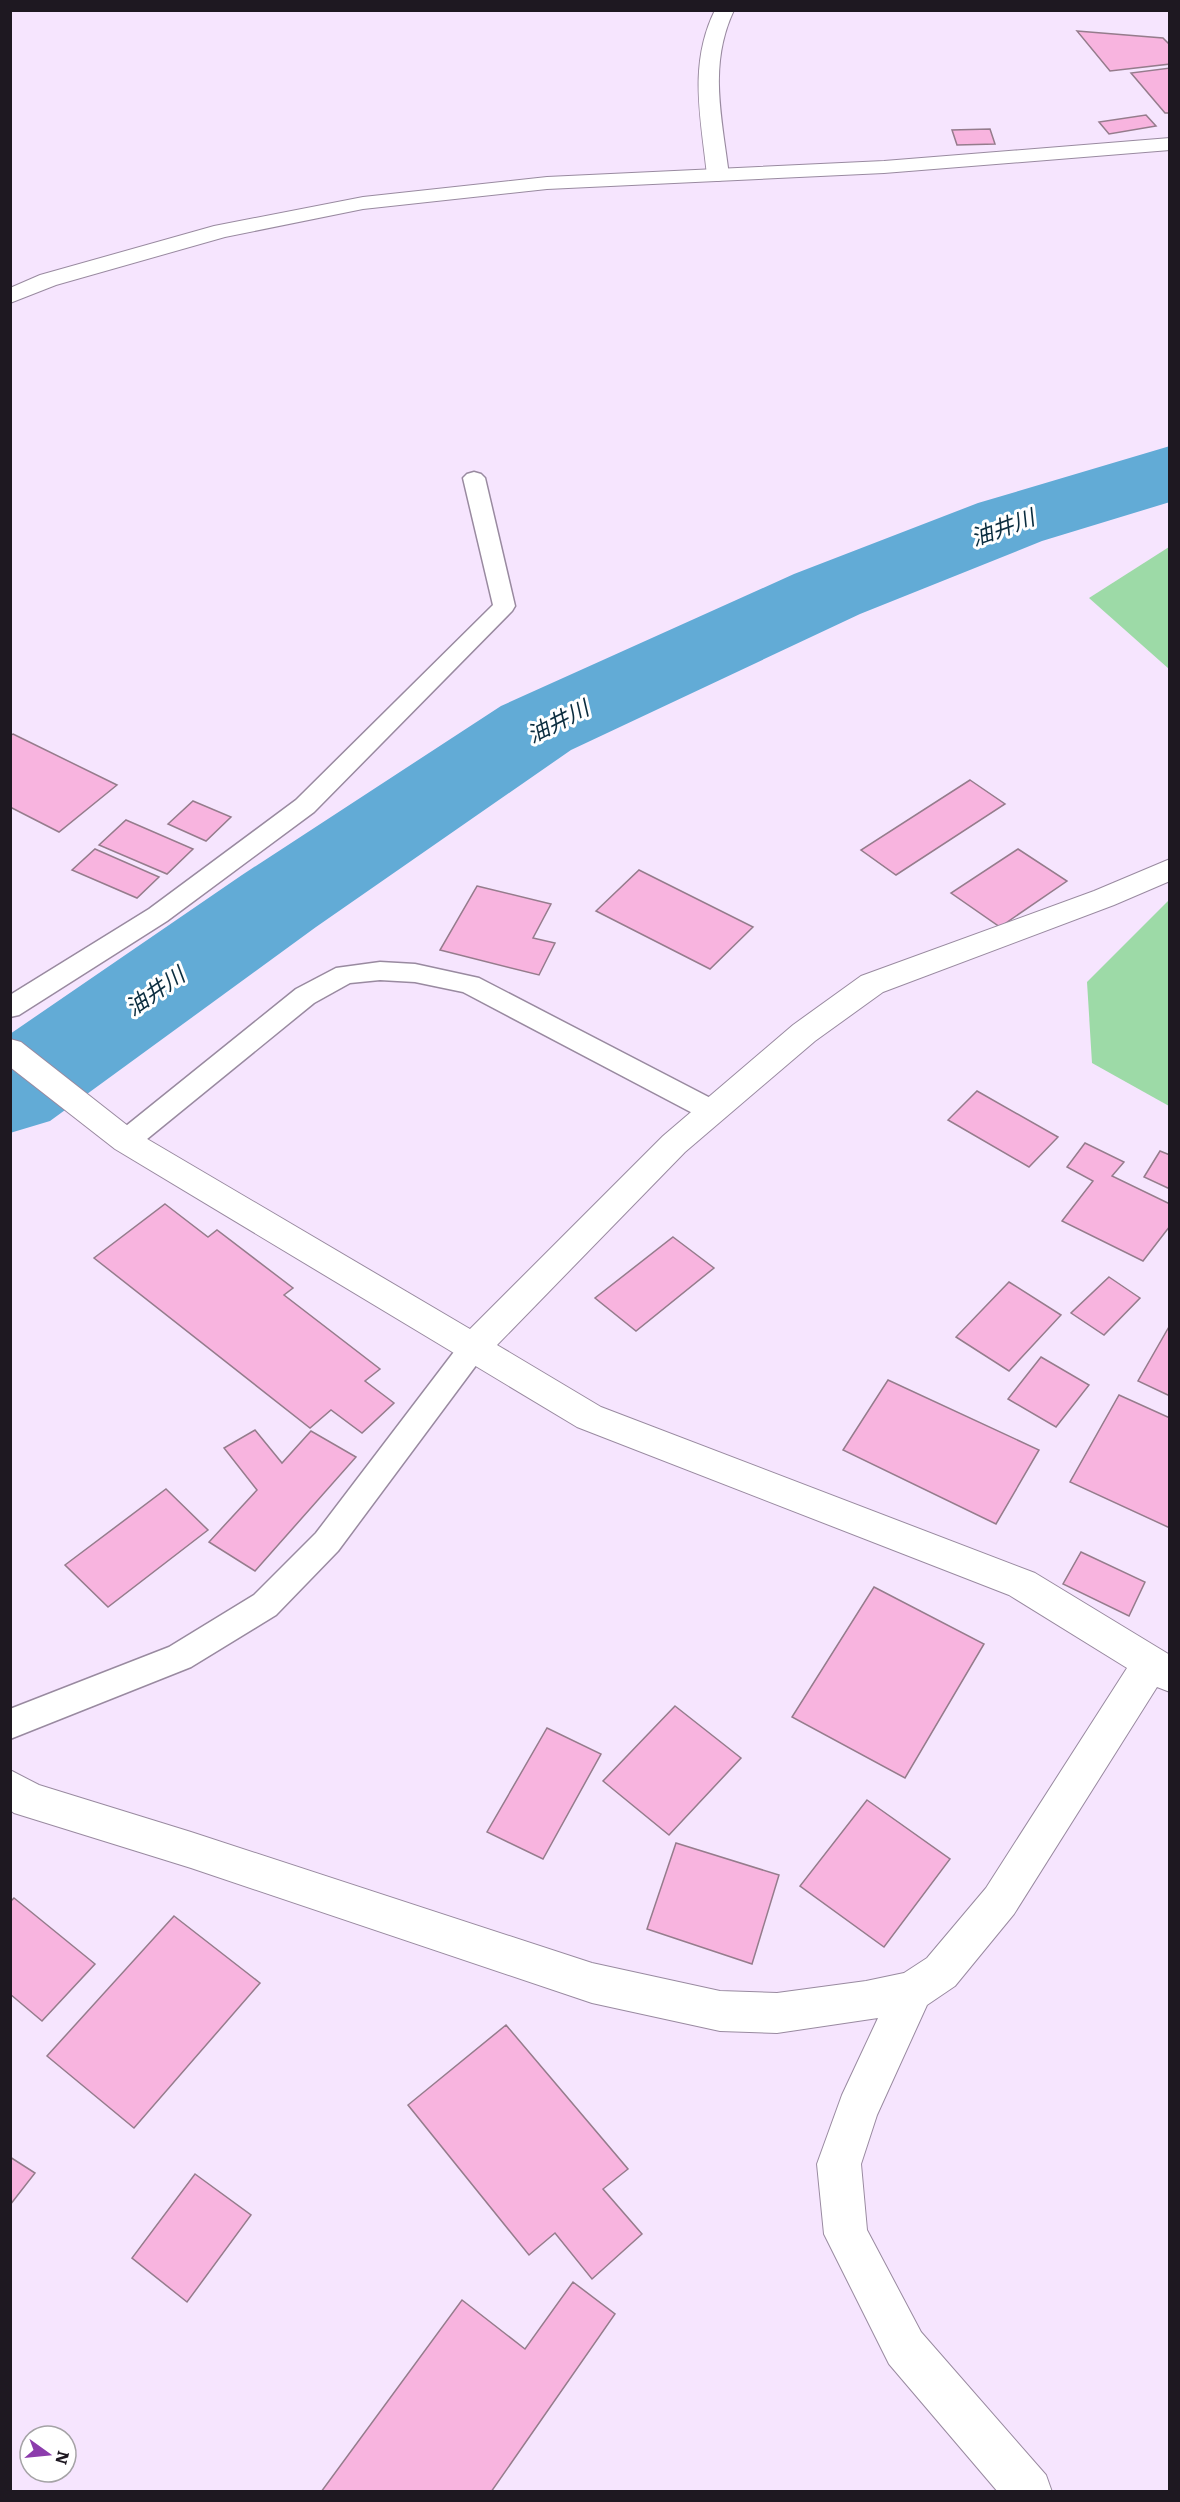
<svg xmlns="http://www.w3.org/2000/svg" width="1180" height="2502" font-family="Literata,'Noto Sans JP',serif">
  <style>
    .green { fill: #9ddaa7 }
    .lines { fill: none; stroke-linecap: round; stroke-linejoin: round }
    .river { fill: #62abd6; fill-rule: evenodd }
    .building { fill: #f8b4df; stroke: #957c8c; stroke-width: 1.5 }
    .service-casing { stroke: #998aa0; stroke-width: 3 }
    .minor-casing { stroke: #998aa0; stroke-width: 2 }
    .tertiary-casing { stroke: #998aa0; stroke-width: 2 }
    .service { fill: #fff; fill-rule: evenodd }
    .minor { fill: #fff; fill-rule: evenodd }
    .tertiary { fill: #fff; fill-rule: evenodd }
    .labels { text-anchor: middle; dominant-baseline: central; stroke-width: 6; stroke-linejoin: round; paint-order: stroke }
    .water-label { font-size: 22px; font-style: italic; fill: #0b2d3f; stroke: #fff }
  </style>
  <rect width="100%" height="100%" fill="#f6e5fe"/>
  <!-- green -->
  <g class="green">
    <path d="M1169,547V669L1089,598Z"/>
    <path d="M1169,900V1106L1092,1063L1087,982Z"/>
  </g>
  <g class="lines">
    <!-- river -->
    <path class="river" d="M1170,446V502L1042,541L860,614L571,750L316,927L50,1121L10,1133V1034L242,875L501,706L794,574L978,503Z"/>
  </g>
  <!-- building -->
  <g class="building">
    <path d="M1077,31L1163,38L1170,45V64L1110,71Z"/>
    <path d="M1170,68V113H1165L1131,73Z"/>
    <path d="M1146,115L1156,126L1109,134L1099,122Z"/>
    <path d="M990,129L995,144L957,145L952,130Z"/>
    <path d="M13,734L117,785L59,832L10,807V736Z"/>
    <path d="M970,780L1005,804L896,875L861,850Z"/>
    <path d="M193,801L231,817L206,841L168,824Z"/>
    <path d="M126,820L193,849L167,874L99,845Z"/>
    <path d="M95,849L159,877L137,898L72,870Z"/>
    <path d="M1018,849L1067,881L1000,927L951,893Z"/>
    <path d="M639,870L753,927L710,969L596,911Z"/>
    <path d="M477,886L551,904L533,938L555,943L539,975L440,950Z"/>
    <path d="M977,1091L1058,1137L1029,1167L948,1120Z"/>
    <path d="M1085,1143L1124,1162L1112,1176L1170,1204V1226L1143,1261L1062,1221L1093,1181L1067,1167Z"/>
    <path d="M1160,1151L1170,1155V1189L1144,1177Z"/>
    <path d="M165,1204L208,1237L217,1230L293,1288L284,1295L380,1369L365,1381L394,1403L362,1433L331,1410L310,1428L94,1258Z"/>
    <path d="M673,1237L714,1268L636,1331L595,1298Z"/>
    <path d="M1109,1277L1140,1298L1104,1335L1071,1313Z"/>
    <path d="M1009,1282L1061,1315L1009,1371L956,1337Z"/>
    <path d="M1170,1325V1396L1138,1381Z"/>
    <path d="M1041,1357L1089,1385L1056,1427L1008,1399Z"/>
    <path d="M888,1380L1039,1450L996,1524L843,1450Z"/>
    <path d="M1119,1395L1170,1418V1528L1070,1482Z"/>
    <path d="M255,1430L282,1463L311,1431L356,1457L255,1571L209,1542L257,1490L224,1448Z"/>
    <path d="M166,1489L208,1530L108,1607L65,1565Z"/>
    <path d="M1081,1552L1145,1582L1129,1616L1063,1584Z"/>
    <path d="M874,1587L984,1644L905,1778L792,1717Z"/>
    <path d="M675,1706L741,1758L669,1835L603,1781Z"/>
    <path d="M547,1728L601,1754L543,1859L487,1832Z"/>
    <path d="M867,1800L950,1859L884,1947L800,1886Z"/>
    <path d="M676,1843L779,1875L752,1964L647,1929Z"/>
    <path d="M14,1898L95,1964L42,2021L10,1994V1902Z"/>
    <path d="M174,1916L260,1983L134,2128L47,2056Z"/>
    <path d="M506,2025L628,2169L603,2189L642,2234L592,2279L555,2233L529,2255L408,2105Z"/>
    <path d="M10,2157L35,2173L10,2205Z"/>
    <path d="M195,2174L251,2215L187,2302L132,2258Z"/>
    <path d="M573,2282L615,2314L491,2492H321L462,2300L525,2349Z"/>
  </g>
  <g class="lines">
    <defs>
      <g id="service">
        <path d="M474,472L481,474L485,478L515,606L512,611L314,812L167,921L19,1015L10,1017V995L149,909L296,800L493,605L463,478L467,474Z"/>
        <path d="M380,962L415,964L479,978L722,1104L726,1111L722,1118L712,1121L702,1118L463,992L415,982L380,980L350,983L314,1003L136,1148L126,1151L116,1148L112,1141L116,1134L296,989L336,968Z"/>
        <path d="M473,1336L483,1340L488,1348L483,1356L338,1551L276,1615L191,1667L10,1739V1709L169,1647L254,1595L316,1533L463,1340Z"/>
      </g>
      <g id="minor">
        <path d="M715,10H734C708,65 722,117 729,175L725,179L718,181L711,179L707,175C701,117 688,65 715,10Z"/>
        <path d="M1170,859V881L1114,905L883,992L815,1041L685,1152L497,1345L601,1407L1035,1573L1170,1655V1692L1157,1687L1014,1914L955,1986L927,2005L877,2115L861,2164L867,2230L921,2332L1046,2475L1052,2492H998L889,2364L824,2234L817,2164L842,2095L878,2018L777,2033L720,2031L592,2003L191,1868L14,1813L10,1810V1770L39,1785L191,1832L592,1963L720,1991L777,1993L866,1981L904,1973L927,1958L986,1888L1127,1668L1009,1595L577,1427L115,1149L10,1067V1039L21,1042L137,1133L470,1329L663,1136L793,1025L861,976L1094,891Z"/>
      </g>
      <path id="tertiary" d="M1170,138V150L884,173L547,189L363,209L225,237L56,285L10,303V288L40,275L214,226L363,197L547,177L884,161Z"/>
    </defs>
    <!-- service casing -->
    <use href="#service" class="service-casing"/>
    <!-- minor casing -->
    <use href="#minor" class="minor-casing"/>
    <!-- tertiary casing -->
    <use href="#tertiary" class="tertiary-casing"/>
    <!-- service -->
    <use href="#service" class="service"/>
    <!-- minor -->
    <use href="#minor" class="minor"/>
    <!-- tertiary -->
    <use href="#tertiary" class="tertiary"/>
  </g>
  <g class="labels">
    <!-- water labels -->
    <g class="water-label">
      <text transform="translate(1002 526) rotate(-20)">油井川</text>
      <text transform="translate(557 720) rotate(-27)">油井川</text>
      <text transform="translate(154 990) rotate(-35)">油井川</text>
    </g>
  </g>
  <!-- border -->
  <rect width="1180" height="2502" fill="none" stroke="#1e1821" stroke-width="24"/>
  <!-- north arrow -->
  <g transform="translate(48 2454) rotate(105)"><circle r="28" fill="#ffffff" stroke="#a5a3a6" stroke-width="1.5"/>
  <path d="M0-4.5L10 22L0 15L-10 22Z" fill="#8c3cac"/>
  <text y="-9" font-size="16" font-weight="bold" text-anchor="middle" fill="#1e1821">N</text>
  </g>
</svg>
